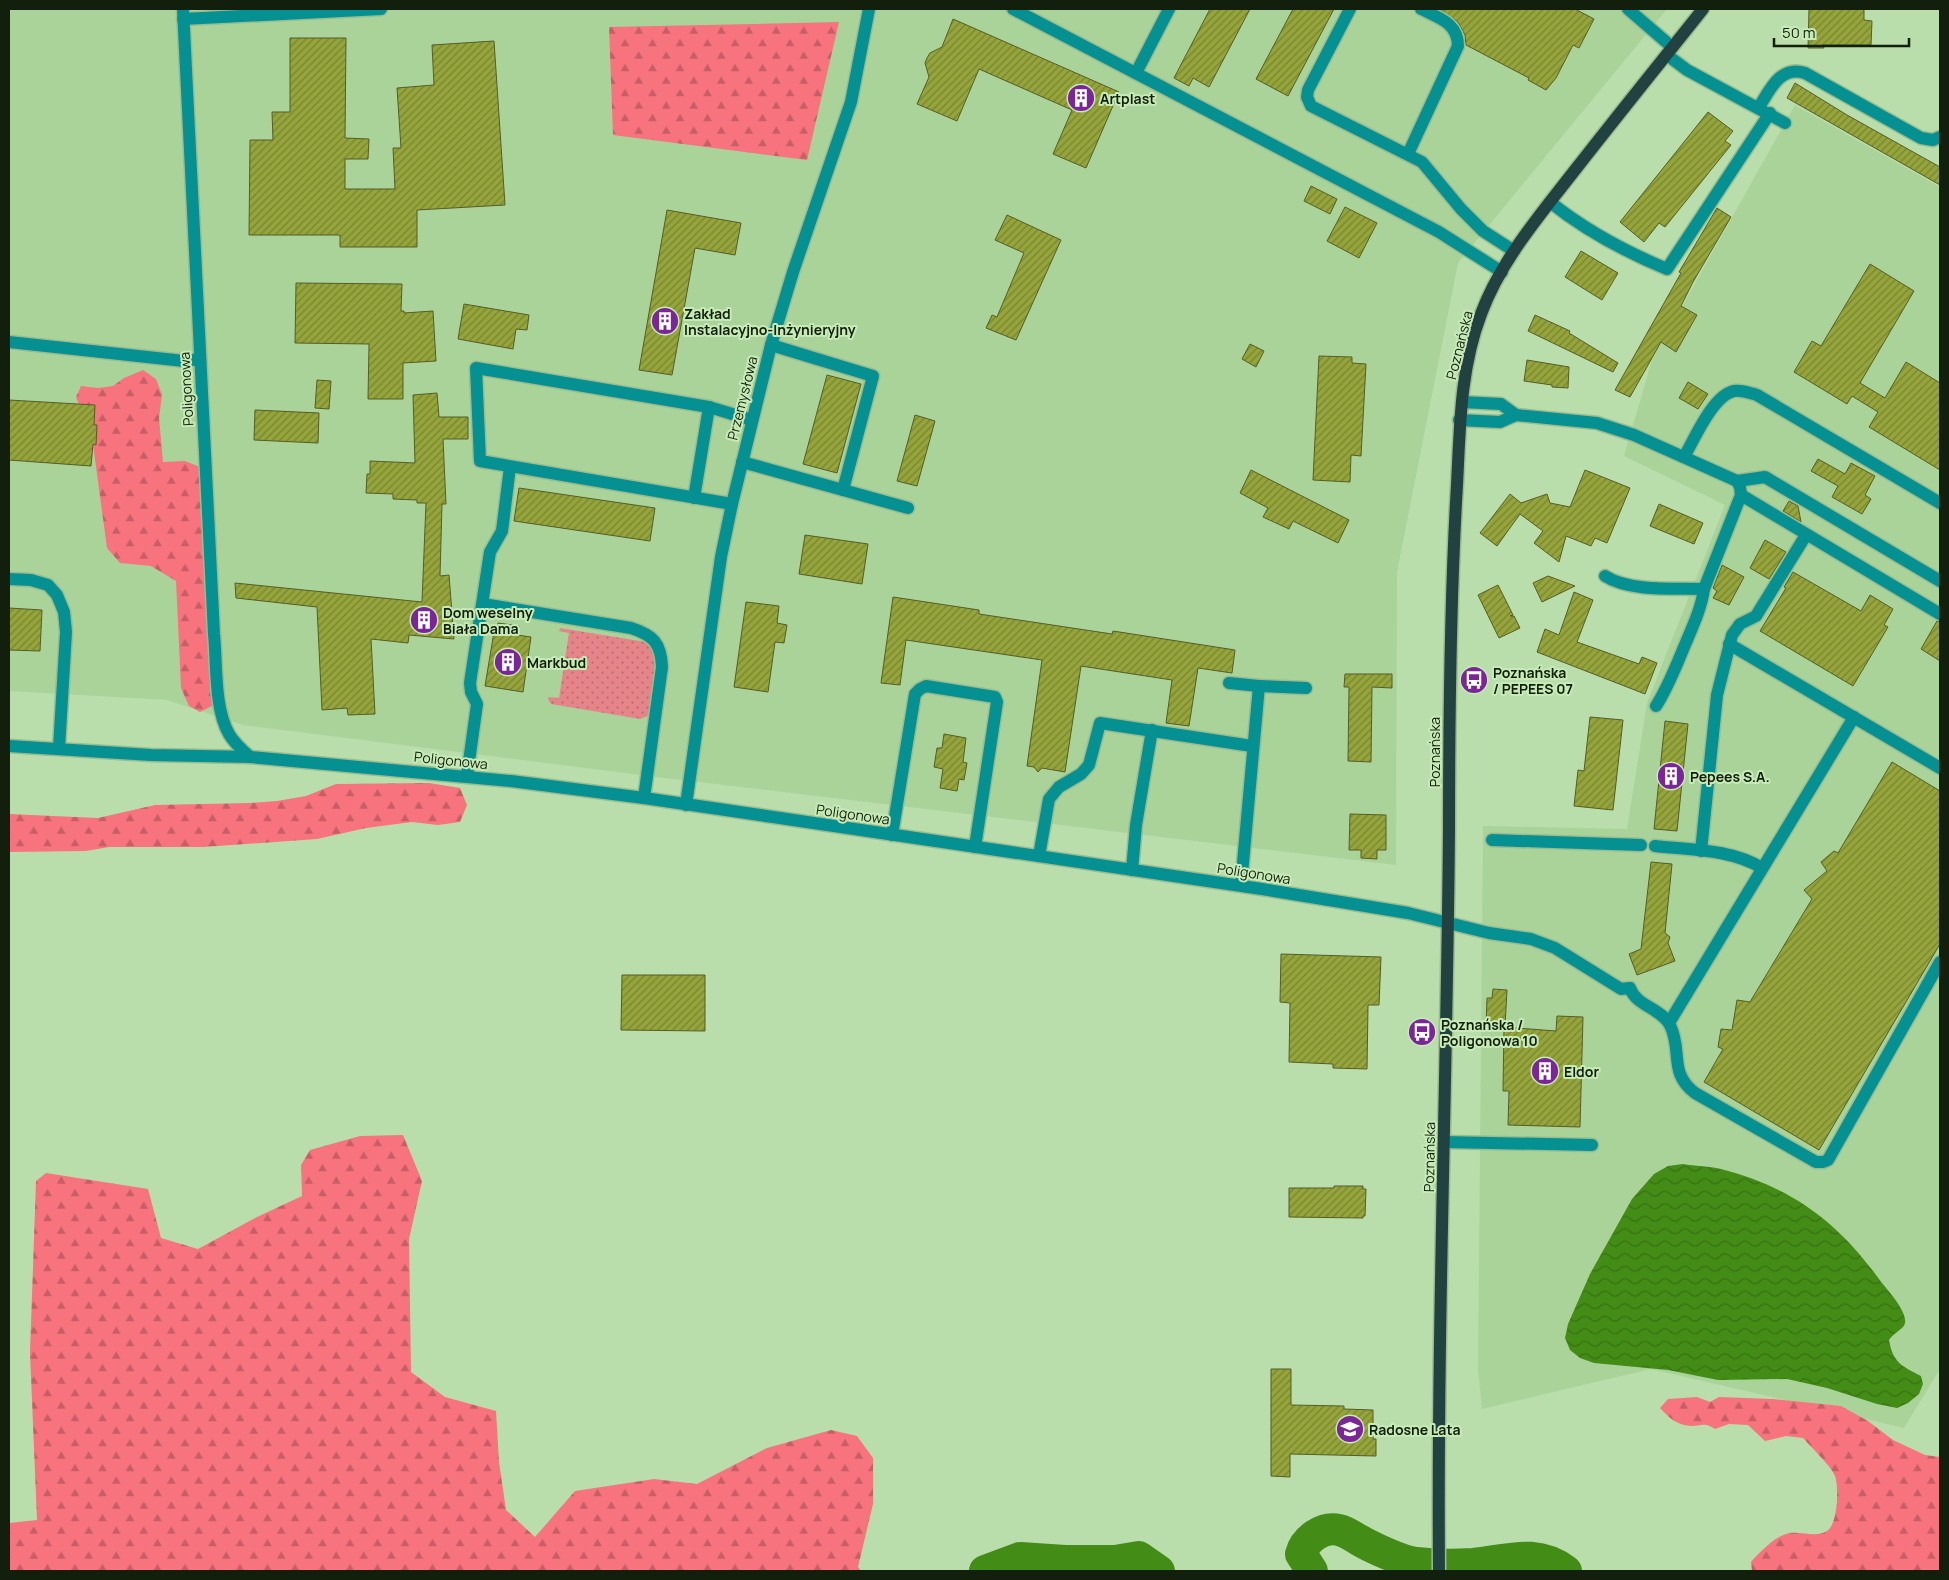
<svg xmlns="http://www.w3.org/2000/svg" width="1949" height="1580" font-family="Manrope,sans-serif">
  <style>
    .built { fill: #aad39a }
    .grass { fill: url(#grass-dots) }
    .forest { fill: url(#forest-firs) }
    .water { fill: url(#water-waves) }
    .lines { fill: none; stroke-linecap: round; stroke-linejoin: round }
    .river { stroke: #438c16; stroke-width: 32 }
    .building { fill: url(#building-hatch); stroke: #555d26 }
    .minor-casing { stroke: #9bbc8e; stroke-width: 15 }
    .major-casing { stroke: #9bbc8e; stroke-width: 15 }
    .minor { stroke: #059092; stroke-width: 12 }
    .major { stroke: #224242; stroke-width: 12 }
    .labels { text-anchor: middle; dominant-baseline: central; stroke-width: 4; stroke-linejoin: round; paint-order: stroke }
    .poi-label { font-size: 14px; font-weight: bold; fill: #121f0c; stroke: #c6ebb7; text-anchor: start }
    .street-label { font-size: 14px; fill: #121f0c; stroke: #c6ebb7 }
  </style>
  <defs>
    <pattern id="grass-dots" width="8" height="8" patternUnits="userSpaceOnUse" patternTransform="scale(1.25)"><rect width="8" height="8" fill="#e5858a"/><path d="M2 2h.1M6 6h.1" fill="none" stroke="#b86c6f" stroke-width="1.8" stroke-linecap="round"/></pattern>
    <pattern id="forest-firs" width="22" height="20" patternUnits="userSpaceOnUse" patternTransform="scale(1.25)"><rect width="22" height="20" fill="#f7737e"/><path d="M5 1l3.5 6h-7zM16 11l3.5 6h-7z" fill="#c75e66"/></pattern>
    <pattern id="water-waves" width="16" height="10" patternUnits="userSpaceOnUse" patternTransform="scale(1.25)"><rect width="16" height="10" fill="#438c16"/><path d="M0 5q4-4 8 0t8 0" fill="none" stroke="#377212"/></pattern>
    <pattern id="building-hatch" width="6" height="6" patternUnits="userSpaceOnUse" patternTransform="scale(1.25)"><rect width="6" height="6" fill="#95a43b"/><path d="M-1 1l2-2M0 6l6-6M5 7l2-2" fill="none" stroke="#788530"/></pattern>
  </defs>
  <rect width="100%" height="100%" fill="#b9deab"/>
  <!-- built -->
  <g class="built">
    <path d="M9,9H1667L1458,263L1397,572L1396,865L673,779L243,725L167,700L9,691Z"/>
    <path d="M1795,105L1940,187V1369L1904,1428L1651,1369L1482,1409L1478,1369L1483,826L1627,829L1647,703L1725,505L1624,456L1652,360Z"/>
  </g>
  <!-- grass -->
  <path class="grass" d="M560,628L646,642C649,645 653,648 654,651C659,665 652,701 648,716L640,719L551,704L548,699L549,697L559,698L569,633L559,631Z"/>
  <!-- forest -->
  <g class="forest">
    <path d="M839,22L807,160L613,135L609,27Z"/>
    <path d="M143,370L156,379L162,395L159,418L163,462L185,461L200,467L213,687L212,706L200,712L189,706L181,688L176,581L151,566L120,563L107,548L92,437L76,397L81,386L98,388L113,386L124,378Z"/>
    <path d="M429,783L460,788L467,805L460,822L438,825L412,822L366,828L317,839L203,847H109L86,851L9,852V814L98,818L155,805L250,803L277,801L306,796L336,784Z"/>
    <path d="M403,1135L422,1181L409,1239L411,1372L445,1397L496,1411L499,1462L506,1510L535,1537L575,1491L654,1479L697,1484L767,1448L831,1430L857,1436L873,1458V1504L858,1567L861,1571H9V1523L37,1520L30,1353L36,1181L46,1173L148,1189L161,1238L198,1249L257,1217L302,1196L301,1165L310,1150L360,1136Z"/>
    <path d="M1697,1397L1710,1402L1719,1397L1773,1399L1841,1406L1868,1421L1893,1440L1925,1455L1940,1457V1571H1752L1751,1562C1759,1553 1776,1535 1790,1533C1802,1531 1816,1538 1827,1531C1838,1524 1839,1487 1835,1476C1831,1466 1811,1447 1803,1438L1786,1436L1765,1441L1748,1425L1729,1424L1715,1429C1704,1422 1703,1426 1692,1426C1678,1426 1668,1417 1660,1408L1668,1399Z"/>
  </g>
  <!-- water -->
  <path class="water" d="M1683,1164C1695,1166 1709,1166 1721,1169C1791,1187 1837,1221 1879,1279C1886,1289 1913,1316 1903,1327C1898,1332 1893,1334 1889,1340C1893,1363 1902,1366 1921,1376L1923,1384L1919,1394L1908,1403L1897,1408L1877,1404L1827,1388L1787,1379L1718,1380L1668,1370L1594,1363L1580,1358L1570,1350L1565,1338L1568,1324L1590,1274L1632,1199L1654,1174L1668,1166Z"/>
  <g class="lines">
    <!-- river -->
    <g class="river">
      <path d="M985,1571L1020,1558L1065,1561H1115L1139,1557L1159,1571"/>
      <path d="M1312,1571L1301,1554C1305,1539 1323,1526 1339,1530C1347,1532 1352,1536 1359,1540C1371,1547 1403,1562 1416,1563C1434,1565 1455,1565 1473,1564C1507,1561 1535,1548 1566,1571"/>
    </g>
  </g>
  <!-- building -->
  <g class="building">
    <path d="M1210,9H1250L1209,87L1193,78L1189,86L1174,78Z"/>
    <path d="M1293,9H1334L1288,96L1256,79Z"/>
    <path d="M1439,9H1575L1594,19L1579,48L1573,45L1556,78L1546,90L1528,80L1529,78L1466,45L1465,35L1458,22Z"/>
    <path d="M1809,9H1864V20L1872,21L1871,45H1823L1824,48H1808Z"/>
    <path d="M953,19L1119,92L1086,168L1053,154L1072,110L979,69L957,121L917,104L929,77L925,63L927,58L930,53L942,47Z"/>
    <path d="M290,38H346L345,138L369,139L368,159H345V189H395L393,148H401L397,88L434,85L432,45L494,41L505,205L417,210V247H340V235H249L250,140H273L272,112H290Z"/>
    <path d="M1795,83L1847,115L1940,167V185L1787,98Z"/>
    <path d="M1708,112L1733,131L1725,141L1731,145L1665,227L1659,223L1644,242L1620,222Z"/>
    <path d="M1311,186L1337,199L1330,214L1304,201Z"/>
    <path d="M1345,207L1377,223L1359,258L1327,241Z"/>
    <path d="M1717,208L1731,217L1693,282L1681,306L1697,315L1676,352L1661,342L1630,397L1615,390L1681,273L1679,272Z"/>
    <path d="M667,210L741,223L735,255L695,248L672,375L639,370Z"/>
    <path d="M1007,215L1061,240L1016,340L986,328L992,315L997,317L1024,253L995,240Z"/>
    <path d="M1581,251L1618,273L1602,300L1565,277Z"/>
    <path d="M1870,264L1914,291L1860,383L1885,398L1906,362L1940,383V470L1869,427L1878,412L1852,396L1847,404L1794,372L1812,341L1821,346Z"/>
    <path d="M296,283L402,284L401,311H404V313L433,311L436,361L403,363V399H368L369,344L295,343Z"/>
    <path d="M464,304L529,315L527,330L516,329L513,349L458,339Z"/>
    <path d="M1535,315L1570,331L1569,333L1618,363L1613,372L1528,331Z"/>
    <path d="M1250,344L1264,351L1256,367L1242,359Z"/>
    <path d="M1319,356L1352,357V363L1366,364L1361,456L1351,455L1350,482L1313,480Z"/>
    <path d="M1527,360L1569,367L1568,388L1552,387V385L1524,381Z"/>
    <path d="M827,375L861,384L837,473L803,464Z"/>
    <path d="M317,380L331,381L329,409L315,408Z"/>
    <path d="M1688,382L1708,394L1698,409L1679,398Z"/>
    <path d="M437,393L439,417H468V439H443L446,504H442L440,576L449,575L454,639L409,635L408,643L371,639L375,714L348,715L347,708L322,710L317,607L236,598L235,583L422,602L426,503H417V500L393,499V494L366,493L367,474H370V461L415,463L413,395Z"/>
    <path d="M9,400L95,405L94,425H97L96,445L93,444L91,466L9,460Z"/>
    <path d="M255,410L319,413L318,443L254,440Z"/>
    <path d="M915,415L935,421L917,486L897,481Z"/>
    <path d="M1818,459L1845,474L1851,463L1875,476L1865,495L1871,499L1862,514L1832,497L1838,486L1811,471Z"/>
    <path d="M1251,470L1349,520L1338,543L1293,521L1289,529L1263,517L1268,508L1240,493Z"/>
    <path d="M1585,470L1630,488L1607,543L1595,538L1591,546L1566,536L1559,562L1534,543L1543,531L1520,514L1497,546L1480,533L1510,494L1521,503L1547,494L1550,503L1570,507Z"/>
    <path d="M519,488L655,508L650,541L514,521Z"/>
    <path d="M1789,501L1798,506L1801,522L1783,511Z"/>
    <path d="M1659,504L1703,523L1694,544L1650,526Z"/>
    <path d="M805,535L868,544L862,584L799,574Z"/>
    <path d="M1765,540L1786,552L1769,579L1750,568Z"/>
    <path d="M1722,565L1744,577L1729,605L1713,598L1717,591L1713,588Z"/>
    <path d="M1793,572L1861,611L1870,595L1893,609L1884,625L1888,627L1853,686L1760,631L1786,588L1784,587Z"/>
    <path d="M1548,576L1575,586L1542,602L1533,583Z"/>
    <path d="M1498,585L1513,615L1510,616H1514L1520,628L1499,638L1478,595Z"/>
    <path d="M1574,592L1593,600L1577,642L1639,664L1642,657L1657,663L1645,694L1537,652L1545,629L1559,635Z"/>
    <path d="M893,597L979,610V614L1112,634L1113,631L1235,650L1232,673L1198,668L1189,726L1166,723L1172,680L1081,666L1065,772L1042,768L1038,772L1034,767L1027,766L1042,660L906,640L900,685L881,683Z"/>
    <path d="M746,602L779,606L777,623L787,625L784,643L775,642L768,692L734,687Z"/>
    <path d="M9,608L42,610L40,651L9,650Z"/>
    <path d="M1937,621L1940,622V661L1921,649Z"/>
    <path d="M498,623L519,626L517,635L531,637L523,692L485,686L494,632H497Z"/>
    <path d="M1345,674H1392V688L1372,687L1371,762L1348,761L1349,687H1344Z"/>
    <path d="M1590,717L1623,720L1613,810L1574,806L1578,770L1584,771Z"/>
    <path d="M1665,721L1688,724L1677,831L1654,829Z"/>
    <path d="M944,734L966,738L963,762L967,763L964,780L959,779L957,791L940,788L943,769L934,767L937,748H942Z"/>
    <path d="M1892,762L1940,791V944L1819,1150L1704,1082L1723,1049L1718,1047L1721,1029L1732,1030L1737,1000L1750,1002L1812,899L1804,890L1827,871L1821,862L1834,851L1838,853Z"/>
    <path d="M1350,814L1386,815V850H1377V859L1361,858V850H1349Z"/>
    <path d="M1651,862L1672,864L1665,933L1670,937L1668,943L1675,961L1637,975L1629,954L1641,949Z"/>
    <path d="M1281,954L1381,957L1379,1005H1368L1367,1069L1333,1068V1064L1289,1062L1290,1003L1280,1002Z"/>
    <path d="M622,975H705V1031L621,1030Z"/>
    <path d="M1493,989L1507,990L1505,1027L1486,1026L1487,998H1492Z"/>
    <path d="M1557,1016L1583,1017L1580,1127L1508,1125L1509,1091H1503L1504,1027L1556,1031Z"/>
    <path d="M1334,1186H1363V1189H1366L1365,1216H1363V1218L1289,1217V1188H1334Z"/>
    <path d="M1271,1369H1291V1405L1344,1406V1409L1373,1410V1439H1376V1456L1290,1454V1477L1271,1476Z"/>
  </g>
  <g class="lines">
    <defs>
      <g id="minor">
        <path d="M183,9L214,634C217,664 214,708 229,734C234,743 242,750 250,757"/>
        <path d="M1013,9L1439,232L1502,272"/>
        <path d="M1350,9L1308,90L1307,97L1311,106L1422,162L1461,209L1483,231L1514,251"/>
        <path d="M1628,9L1672,47"/>
        <path d="M183,19L381,9"/>
        <path d="M1667,55L1687,70L1785,123"/>
        <path d="M1136,73L1169,9"/>
        <path d="M1759,107C1770,90 1780,65 1805,73L1921,138L1933,140L1940,137"/>
        <path d="M1408,154L1458,46C1458,23 1439,18 1421,9"/>
        <path d="M1550,202C1585,230 1626,252 1667,269L1770,113"/>
        <path d="M9,342L184,361L200,359"/>
        <path d="M771,345L873,376L843,490"/>
        <path d="M1462,402L1501,404L1516,415"/>
        <path d="M1459,420L1500,422L1516,415L1597,423L1634,435L1737,481L1740,487L1741,495L1704,589C1701,611 1690,632 1682,652C1674,671 1667,689 1656,706"/>
        <path d="M1684,457C1694,440 1713,395 1734,391C1742,390 1750,393 1757,395L1940,503"/>
        <path d="M742,462L908,508"/>
        <path d="M1737,481L1765,477L1940,581"/>
        <path d="M1741,495L1940,614"/>
        <path d="M694,498L709,407"/>
        <path d="M732,504L480,461L476,368L709,407L752,420"/>
        <path d="M1605,576C1630,592 1675,588 1704,589"/>
        <path d="M9,579L31,580L48,585L57,595L64,612L66,632L59,748"/>
        <path d="M483,604L631,628C653,635 661,643 662,667L644,798"/>
        <path d="M1729,644L1940,768"/>
        <path d="M1229,683L1259,686"/>
        <path d="M9,746L151,755L250,757L511,781L644,798L1262,889L1408,913L1489,933L1531,939L1555,948L1621,989L1630,988C1636,1006 1661,1008 1670,1025C1683,1052 1668,1072 1695,1093L1816,1162H1823L1828,1160L1940,962"/>
        <path d="M467,776L477,704L471,692L470,683L490,552L502,531L510,467"/>
        <path d="M686,805L721,557L732,504L771,345L793,272L851,102L869,9"/>
        <path d="M892,835L915,694L920,689L926,686L995,697L997,702L975,847"/>
        <path d="M1492,840L1641,845"/>
        <path d="M1655,846C1691,850 1731,849 1762,868"/>
        <path d="M1701,851L1717,695L1732,635L1740,624L1756,616L1806,535"/>
        <path d="M1039,856L1049,799L1059,787L1081,774L1089,765L1100,723L1252,746"/>
        <path d="M1132,870L1136,825L1152,730"/>
        <path d="M1241,885L1259,686L1306,688"/>
        <path d="M1669,1023L1854,717"/>
        <path d="M1444,1142L1592,1145"/>
      </g>
      <path id="major" d="M1439,1571C1437,1324 1447,1077 1449,830C1449,715 1450,600 1457,485C1460,427 1460,369 1481,314C1501,260 1540,215 1575,170C1617,116 1660,63 1703,9"/>
    </defs>
    <!-- minor casing -->
    <use href="#minor" class="minor-casing"/>
    <!-- major casing -->
    <use href="#major" class="major-casing"/>
    <!-- minor -->
    <use href="#minor" class="minor"/>
    <!-- major -->
    <use href="#major" class="major"/>
  </g>
  <!-- icons -->
  <defs>
    <symbol id="building-disc" viewBox="-11 -11 22 22"><circle r="9.5" fill="#7b2696" stroke="#c6ebb7"/><path d="M-4-6H4V6H1V3H-1V6H-4ZM-2.5-4.3h1.7v1.8h-1.7ZM.8-4.3h1.7v1.8H.8ZM-2.5-1h1.7V.8h-1.7ZM.8-1h1.7V.8H.8Z" fill="#fff"/></symbol>
    <symbol id="bus-disc" viewBox="-11 -11 22 22"><circle r="9.5" fill="#7b2696" stroke="#c6ebb7"/><path d="M-5-6H5V4H4V6H2V4H-2V6H-4V4H-5ZM-3.5-4V0h7V-4ZM-3.5 1.2v1.5H-2V1.2ZM2 1.2v1.5H3.5V1.2Z" fill="#fff"/></symbol>
    <symbol id="school-disc" viewBox="-11 -11 22 22"><circle r="9.5" fill="#7b2696" stroke="#c6ebb7"/><path d="M0-5L7-2L0 1L-7-2ZM-4 1L0 2.5L4 1V4Q0 6-4 4Z" fill="#fff"/></symbol>
  </defs>
  <g fill-rule="evenodd">
    <use href="#building-disc" x="1065" y="82" width="32" height="32"/>
    <use href="#building-disc" x="649" y="305" width="32" height="32"/>
    <use href="#building-disc" x="408" y="604" width="32" height="32"/>
    <use href="#building-disc" x="492" y="646" width="32" height="32"/>
    <use href="#bus-disc" x="1458" y="664" width="32" height="32"/>
    <use href="#building-disc" x="1655" y="760" width="32" height="32"/>
    <use href="#bus-disc" x="1406" y="1016" width="32" height="32"/>
    <use href="#building-disc" x="1529" y="1055" width="32" height="32"/>
    <use href="#school-disc" x="1334" y="1413" width="32" height="32"/>
  </g>
  <g class="labels">
    <!-- poi labels -->
    <g class="poi-label">
      <text x="1100" y="98">Artplast</text>
      <text x="684" y="313">Zakład<tspan x="684" dy="16">Instalacyjno-Inżynieryjny</tspan></text>
      <text x="443" y="612">Dom weselny<tspan x="443" dy="16">Biała Dama</tspan></text>
      <text x="527" y="662">Markbud</text>
      <text x="1493" y="672">Poznańska<tspan x="1493" dy="16">/ PEPEES 07</tspan></text>
      <text x="1690" y="776">Pepees S.A.</text>
      <text x="1441" y="1024">Poznańska /<tspan x="1441" dy="16">Poligonowa 10</tspan></text>
      <text x="1564" y="1071">Eldor</text>
      <text x="1369" y="1429">Radosne Lata</text>
    </g>
    <!-- street labels -->
    <g class="street-label">
      <text transform="translate(1459 345) rotate(-76)">Poznańska</text>
      <text transform="translate(186 389) rotate(-93)">Poligonowa</text>
      <text transform="translate(742 398) rotate(-76)">Przemysłowa</text>
      <text transform="translate(1434 752) rotate(-90)">Poznańska</text>
      <text transform="translate(451 760) rotate(6)">Poligonowa</text>
      <text transform="translate(853 814) rotate(8)">Poligonowa</text>
      <text transform="translate(1254 873) rotate(9)">Poligonowa</text>
      <text transform="translate(1429 1157) rotate(-89)">Poznańska</text>
    </g>
  </g>
  <!-- border -->
  <rect width="1949" height="1580" fill="none" stroke="#121f0c" stroke-width="20"/>
  <!-- scale -->
  <path d="M1774 38v8h135v-8" fill="none" stroke="#121f0c" stroke-width="2.5"/>
  <text x="1782" y="38" font-size="15" fill="#121f0c" stroke="#c6ebb7" stroke-width="4" paint-order="stroke">50 m</text>
</svg>
